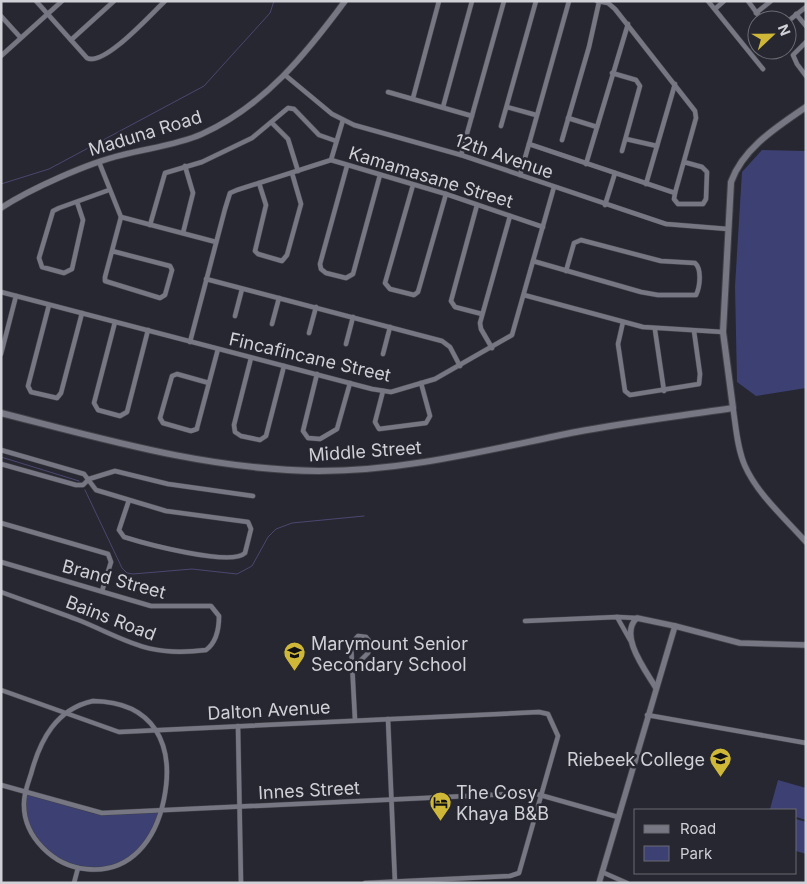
<svg xmlns="http://www.w3.org/2000/svg" width="807" height="884" font-family="Inter,sans-serif">
  <style>
    .green { fill: #3d4073 }
    .lines { fill: none; stroke-linecap: round; stroke-linejoin: round }
    .stream { stroke: #4b4770; stroke-width: 1 }
    .minor-casing { stroke: #414249; stroke-width: 5.5 }
    .tertiary-casing { stroke: #414249; stroke-width: 7 }
    .secondary-casing { stroke: #414249; stroke-width: 8 }
    .minor { stroke: #767782; stroke-width: 4.5 }
    .tertiary { stroke: #767782; stroke-width: 5.5 }
    .secondary { stroke: #767782; stroke-width: 6 }
    .labels { text-anchor: middle; dominant-baseline: central; stroke-width: 5; stroke-linejoin: round; paint-order: stroke }
    .street-label { font-size: 18px; fill: #d0d1d7; stroke: #262730 }
    .poi-label { font-size: 18px; fill: #d0d1d7; stroke: #262730; text-anchor: start }
  </style>
  <rect width="100%" height="100%" fill="#262730"/>
  <!-- green -->
  <g class="green">
    <path d="M762,150L806,151V388L756,396L737,382L735,286L742,172Z"/>
    <path d="M778,780L806,788V820L796,817V810L770,809Z"/>
    <path d="M22,792L95,814L161,811L141,850L125,864L107,869L67,866L35,838L22,805Z"/>
    <path d="M796,819L806,822V854L796,851Z"/>
  </g>
  <g class="lines">
    <!-- stream -->
    <g class="stream">
      <path d="M1,184L49,169L204,86L270,13L274,1"/>
      <path d="M1,457L79,481"/>
      <path d="M85,490L122,568L127,573L133,574L192,569L237,574L252,566L268,537L276,529L292,523L364,516"/>
    </g>
    <defs>
      <g id="minor">
        <path d="M36,1L87,58C104,67 151,14 165,1"/>
        <path d="M569,1L529,144L675,193"/>
        <path d="M597,1L608,3L615,9L695,111L696,118L675,193L674,199L678,204H703L706,199L707,172L702,167L684,162"/>
        <path d="M708,1L763,69"/>
        <path d="M748,1L762,20"/>
        <path d="M715,9L724,1"/>
        <path d="M756,13L771,1"/>
        <path d="M796,14L806,26"/>
        <path d="M1,16L20,37"/>
        <path d="M787,22L806,7"/>
        <path d="M71,40L114,1"/>
        <path d="M806,42L793,55L797,64L806,76"/>
        <path d="M1,56L62,1"/>
        <path d="M612,73L636,80L640,86L622,151"/>
        <path d="M285,75L332,114L354,125L461,155L666,224L728,229"/>
        <path d="M388,92L472,116"/>
        <path d="M413,98L439,1"/>
        <path d="M443,107L472,1"/>
        <path d="M507,107L536,115"/>
        <path d="M568,118L597,127"/>
        <path d="M272,123L288,139L298,171"/>
        <path d="M501,126L536,1"/>
        <path d="M626,139L657,146"/>
        <path d="M562,140L589,47L599,2"/>
        <path d="M461,155L504,1"/>
        <path d="M331,160L343,120"/>
        <path d="M99,162L121,217L216,242"/>
        <path d="M586,164L628,24"/>
        <path d="M347,166L320,264L321,269L326,273L346,278L353,274L380,175"/>
        <path d="M520,175L529,144"/>
        <path d="M259,183L266,205L255,251L258,254L282,261L287,255L301,204L292,173"/>
        <path d="M646,184L675,84"/>
        <path d="M413,185L385,283L390,289L414,295L418,292L446,194"/>
        <path d="M77,202L83,220L72,269L64,273L42,267L39,258L53,211L59,208L109,190"/>
        <path d="M477,205L451,301L455,307L482,314"/>
        <path d="M605,205L615,173"/>
        <path d="M150,225L165,173L202,162L252,138L288,108L294,109L319,135L336,141"/>
        <path d="M183,233L193,193L185,166"/>
        <path d="M112,251L170,266L172,270L165,295L160,298L105,281V277L121,217"/>
        <path d="M533,261L641,292L658,295H696C700,287 702,269 695,263L661,261L581,240L574,243L566,271"/>
        <path d="M206,279L442,341L450,347L460,366"/>
        <path d="M1,292L372,389L391,392L435,379L512,335L554,187"/>
        <path d="M524,295L643,327L723,332"/>
        <path d="M49,305L28,386L31,392L57,398L61,393L82,313"/>
        <path d="M235,316L242,289"/>
        <path d="M115,322L94,403L98,410L120,416L127,412L148,330"/>
        <path d="M623,322L618,344L625,391L630,395L699,384L700,374L694,331"/>
        <path d="M272,324L279,298"/>
        <path d="M655,330L664,391"/>
        <path d="M309,333L316,307"/>
        <path d="M190,342L225,209L230,193L237,190L331,160L446,194L543,227"/>
        <path d="M346,344L353,317"/>
        <path d="M492,348L481,329L480,323L510,216"/>
        <path d="M1,354L16,296"/>
        <path d="M383,354L390,327"/>
        <path d="M251,358L234,425L235,432L241,436L260,440L266,436L284,366"/>
        <path d="M317,374L303,431L308,438L320,439L337,429L350,383"/>
        <path d="M209,383L177,374L172,376L160,418L163,423L191,431L197,429V428L218,349"/>
        <path d="M383,391L375,422L379,429L426,423L430,416L421,383"/>
        <path d="M1,450L84,474L96,490L166,511L248,522L251,529L245,553C231,567 143,543 124,537L119,530L129,500"/>
        <path d="M1,464L76,485H83L89,479L115,471L168,484L253,496"/>
        <path d="M1,523L108,554L111,562L102,591"/>
        <path d="M1,562L151,606H211L219,616C219,628 217,642 206,650C148,657 131,642 81,621C55,611 28,602 1,592"/>
        <path d="M617,617L630,640"/>
        <path d="M525,621L617,617L637,618"/>
        <path d="M353,668L368,653L370,642L366,637L358,636L351,644L355,720"/>
        <path d="M1,690L119,732L539,712L548,714L558,736L519,873L510,876L365,883"/>
        <path d="M93,701C154,702 175,744 164,799C156,839 131,874 86,869C54,866 23,837 24,803C24,793 28,783 31,774C40,740 56,709 93,701Z"/>
        <path d="M647,715L806,743"/>
        <path d="M388,719L395,883"/>
        <path d="M238,726L241,883"/>
        <path d="M1,785L102,813L533,793L618,817"/>
        <path d="M602,872L627,883"/>
        <path d="M74,883L78,868"/>
      </g>
      <g id="tertiary">
        <path d="M1,208C30,189 88,163 122,155C149,148 177,145 202,134C264,106 306,54 345,1"/>
        <path d="M733,408C736,427 737,448 745,466C758,495 785,518 806,542"/>
        <path d="M656,688C646,671 618,635 637,618L675,626L740,643L806,645"/>
        <path d="M599,883L675,626"/>
      </g>
      <path id="secondary" d="M1,413C107,440 209,470 319,471C407,471 491,449 576,432C628,422 680,416 733,408L723,332L731,182C743,148 777,127 806,107"/>
    </defs>
    <!-- minor casing -->
    <use href="#minor" class="minor-casing"/>
    <!-- tertiary casing -->
    <use href="#tertiary" class="tertiary-casing"/>
    <!-- secondary casing -->
    <use href="#secondary" class="secondary-casing"/>
    <!-- minor -->
    <use href="#minor" class="minor"/>
    <!-- tertiary -->
    <use href="#tertiary" class="tertiary"/>
    <!-- secondary -->
    <use href="#secondary" class="secondary"/>
  </g>
  <!-- icons -->
  <defs>
    <symbol id="school-pin" viewBox="-11 -11 22 30"><path d="M0 17L-7.5 6A9.5 9.5 0 1 1 7.5 6Z" fill="#cfb837" stroke="#262730"/><path d="M0-5L7-2L0 1L-7-2ZM-4 1L0 2.5L4 1V4Q0 6-4 4Z" fill="#111"/></symbol>
    <symbol id="university-pin" viewBox="-11 -11 22 30"><path d="M0 17L-7.5 6A9.5 9.5 0 1 1 7.5 6Z" fill="#cfb837" stroke="#262730"/><path d="M0-5L7-2L0 1L-7-2ZM-4 1L0 2.5L4 1V4Q0 6-4 4Z" fill="#111"/></symbol>
    <symbol id="hotel-pin" viewBox="-11 -11 22 30"><path d="M0 17L-7.5 6A9.5 9.5 0 1 1 7.5 6Z" fill="#cfb837" stroke="#262730"/><path d="M-6-4.5h1.5V1H6V5H4.5V3h-9V5H-6ZM-4 0a1.8 1.8 0 1 1 3.6 0ZM.5 0V-2.5h3Q6-2.5 6 0Z" fill="#111"/></symbol>
  </defs>
  <g fill-rule="evenodd">
    <use href="#school-pin" x="282" y="640" width="25" height="34"/>
    <use href="#university-pin" x="708" y="746" width="25" height="34"/>
    <use href="#hotel-pin" x="428" y="790" width="25" height="34"/>
  </g>
  <g class="labels">
    <!-- street labels -->
    <g class="street-label">
      <text transform="translate(145 133) rotate(-17)">Maduna Road</text>
      <text transform="translate(504 156) rotate(19)">12th Avenue</text>
      <text transform="translate(431 177) rotate(17)">Kamamasane Street</text>
      <text transform="translate(310 357) rotate(13)">Fincafincane Street</text>
      <text transform="translate(365 451) rotate(-4)">Middle Street</text>
      <text transform="translate(114 579) rotate(15)">Brand Street</text>
      <text transform="translate(111 618) rotate(21)">Bains Road</text>
      <text transform="translate(269 710) rotate(-3)">Dalton Avenue</text>
      <text transform="translate(309 790) rotate(-3)">Innes Street</text>
    </g>
    <!-- poi labels -->
    <g class="poi-label">
      <text x="311" y="643">Marymount Senior<tspan x="311" dy="21">Secondary School</tspan></text>
      <text x="705" y="759" text-anchor="end">Riebeek College</text>
      <text x="456" y="792">The Cosy<tspan x="456" dy="21">Khaya B&amp;B</tspan></text>
    </g>
  </g>
  <!-- border -->
  <rect width="807" height="884" fill="none" stroke="#d0d1d7" stroke-width="5"/>
  <!-- legend -->
  <rect x="634" y="809" width="162" height="65" fill="#262730" stroke="#6a6b73"/>
  <rect x="644" y="825" width="25" height="8" fill="#767782" stroke="#6a6b73"/>
  <text x="680" y="834" font-size="15" fill="#d0d1d7">Road</text>
  <rect x="644" y="846" width="25" height="15" fill="#3d4073" stroke="#6a6b73"/>
  <text x="680" y="859" font-size="15" fill="#d0d1d7">Park</text>
  <!-- north arrow -->
  <g transform="translate(772 35) rotate(68)"><circle r="24" fill="#262730" stroke="#6a6b73"/>
  <path d="M0-4L9 19L0 12L-9 19Z" fill="#cfb837"/>
  <text y="-8" font-size="14" font-weight="bold" text-anchor="middle" fill="#d0d1d7">N</text>
  </g>
</svg>
